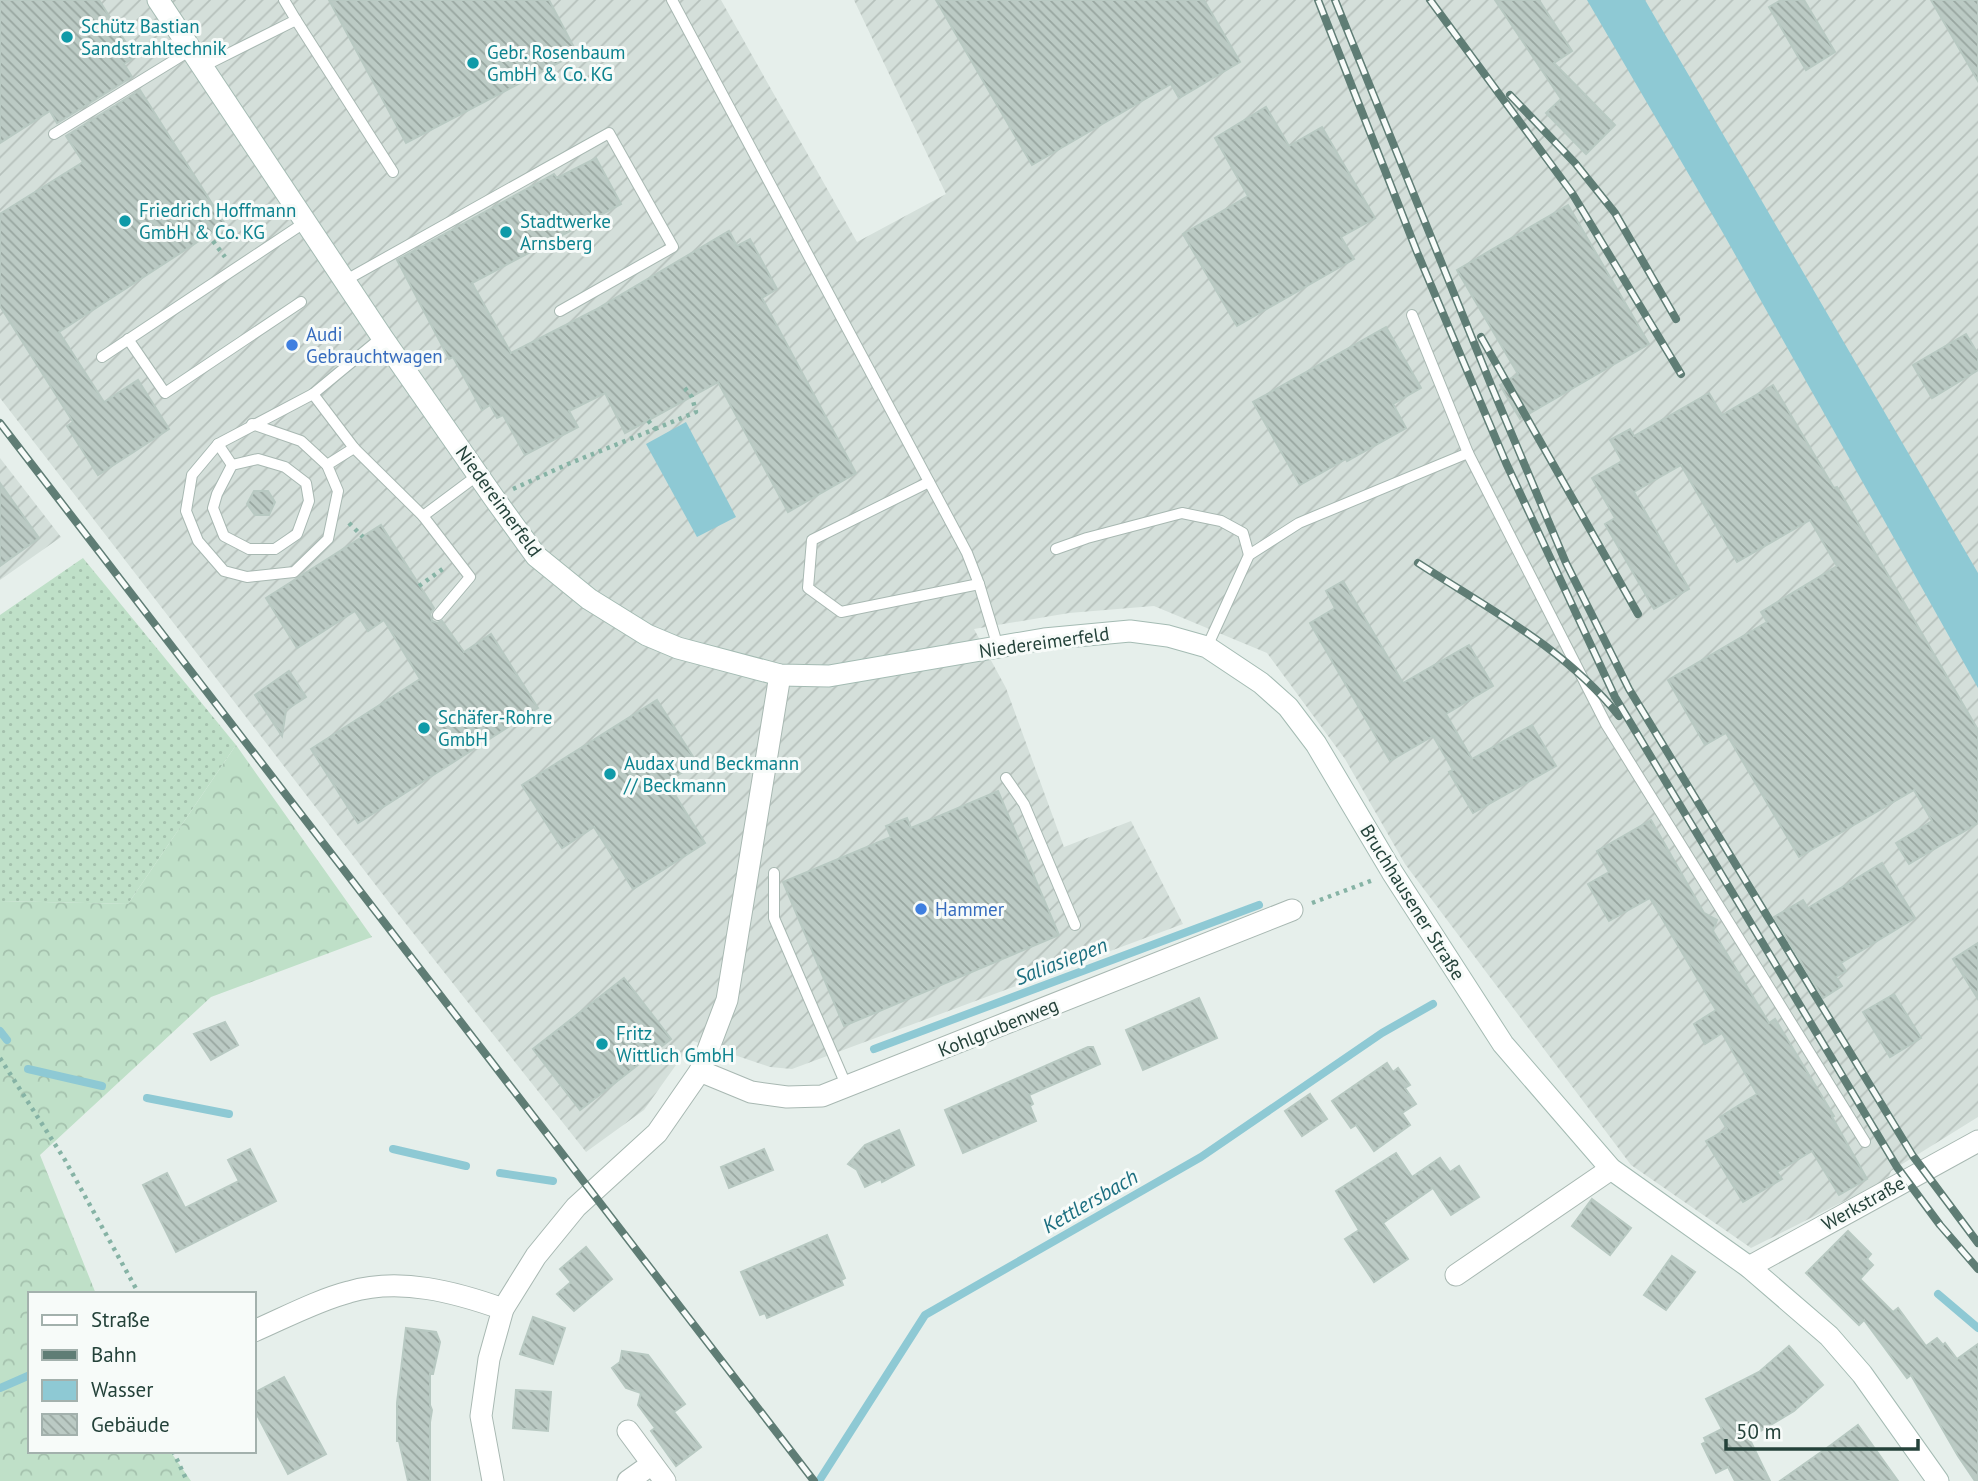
<svg xmlns="http://www.w3.org/2000/svg" width="1978" height="1481" font-family="'PT Sans',sans-serif">
  <style>
    .industrial { fill: url(#industrial-furrows) }
    .grass { fill: url(#grass-dots) }
    .forest { fill: url(#forest-crowns) }
    .water { fill: #8ec9d4 }
    .lines { fill: none; stroke-linecap: round; stroke-linejoin: round }
    .stream { stroke: #8ec9d4; stroke-width: 8 }
    .building { fill: url(#building-back-hatch); stroke: #b8c9c2; stroke-width: 2 }
    .lane-casing { stroke: #a8b8b2; stroke-width: 12 }
    .street-casing { stroke: #a8b8b2; stroke-width: 23 }
    .secondary-casing { stroke: #a4bbb3; stroke-width: 23 }
    .path { stroke: #86b3a5; stroke-width: 4.5; stroke-dasharray: 3.5 5; stroke-linecap: butt }
    .lane { stroke: #fff; stroke-width: 10 }
    .street { stroke: #fff; stroke-width: 21 }
    .secondary { stroke: #fff; stroke-width: 21 }
    .rail-casing { stroke: #5f7d75; stroke-width: 8 }
    .rail { stroke: #f7fbf9; stroke-width: 5; stroke-dasharray: 16; stroke-linecap: butt }
    .culture-dot { fill: #0f9aa8; stroke: #f7fbf9; stroke-width: 2.5 }
    .shop-dot { fill: #3f7fe0; stroke: #f7fbf9; stroke-width: 2.5 }
    .labels { text-anchor: middle; dominant-baseline: central; stroke-width: 6; stroke-linejoin: round; paint-order: stroke }
    .culture-label { font-size: 19px; fill: #0d838f; stroke: #f7fbf9; text-anchor: start }
    .shop-label { font-size: 19px; fill: #366cbe; stroke: #f7fbf9; text-anchor: start }
    .street-label { font-size: 19px; fill: #24423a; stroke: #f7fbf9 }
    .water-label { font-size: 21px; font-style: italic; fill: #1c6f80; stroke: #f7fbf9 }
  </style>
  <defs>
    <pattern id="industrial-furrows" width="10" height="10" patternUnits="userSpaceOnUse" patternTransform="scale(1.75)"><rect width="10" height="10" fill="#d4dfda"/><path d="M-1 1l2-2M0 10L10 0M9 11l2-2" fill="none" stroke="#b6c1bc"/></pattern>
    <pattern id="grass-dots" width="8" height="8" patternUnits="userSpaceOnUse" patternTransform="scale(1.75)"><rect width="8" height="8" fill="#bfe0c8"/><path d="M2 2h.1M6 6h.1" fill="none" stroke="#a4c1ad" stroke-width="1.8" stroke-linecap="round"/></pattern>
    <pattern id="forest-crowns" width="20" height="18" patternUnits="userSpaceOnUse" patternTransform="scale(1.75)"><rect width="20" height="18" fill="#bfe0c8"/><path d="M2 6a3 3 0 1 1 6 0M12 15a3 3 0 1 1 6 0" fill="none" stroke="#a4c1ad"/></pattern>
    <pattern id="building-back-hatch" width="6" height="6" patternUnits="userSpaceOnUse" patternTransform="scale(1.75)"><rect width="6" height="6" fill="#bbcac4"/><path d="M-1 5l2 2M0 0l6 6M5-1l2 2" fill="none" stroke="#98a6a0"/></pattern>
  </defs>
  <rect width="100%" height="100%" fill="#e6efeb"/>
  <!-- industrial -->
  <g class="industrial">
    <path d="M0,0H721L857,242L946,194L854,0H1978V1117L1891,1171L1888,1179L1751,1248L1631,1165L1405,864L1345,759L1267,653L1154,606L1069,613L974,629L1006,688L1064,847L1131,821L1183,924L792,1069L770,1067L693,1041L644,1110L586,1152L391,905L0,398Z"/>
    <path d="M0,458L61,537L0,580Z"/>
  </g>
  <!-- grass -->
  <path class="grass" d="M83,558L236,745L128,904L0,901V615Z"/>
  <!-- forest -->
  <path class="forest" d="M236,745L372,937L211,997L40,1155L96,1294H30V1451H170L191,1481H0V901L128,904Z"/>
  <!-- water -->
  <g class="water">
    <path d="M1587,0H1645L1978,573V688L1723,233Z"/>
    <path d="M686,422L736,517L697,537L646,444Z"/>
  </g>
  <g class="lines">
    <!-- stream -->
    <g class="stream">
      <path d="M0,1031L7,1040"/>
      <path d="M874,1049L1259,905"/>
      <path d="M28,1069L102,1086"/>
      <path d="M147,1098L229,1114"/>
      <path d="M393,1149L466,1166"/>
      <path d="M500,1173L553,1181"/>
      <path d="M1938,1294L1978,1328"/>
      <path d="M0,1388L30,1375"/>
      <path d="M819,1481L925,1315L1201,1157L1382,1033L1433,1004"/>
    </g>
  </g>
  <!-- building -->
  <g class="building">
    <path d="M0,0H99L135,57L124,64L132,77L57,123L50,111L0,143Z"/>
    <path d="M329,0H549L577,53L406,143Z"/>
    <path d="M936,0H1204L1240,62L1179,98L1171,84L1032,165Z"/>
    <path d="M1495,0H1539L1572,51L1554,63L1615,125L1586,154L1546,113L1561,99Z"/>
    <path d="M1781,0H1804L1835,52L1806,70L1769,7Z"/>
    <path d="M1931,0H1978V81Z"/>
    <path d="M140,90L225,224L59,332L104,402L138,380L169,429L98,475L67,426L73,422L0,306V214L83,162L66,136Z"/>
    <path d="M1266,107L1289,146L1322,127L1375,218L1341,237L1354,259L1237,326L1183,234L1248,196L1215,138Z"/>
    <path d="M596,158L621,204L472,283L511,353L595,310L729,231L737,246L750,239L777,289L762,298L856,473L788,512L718,382L625,433L605,393L569,411L578,427L525,455L503,415L497,418L490,405L482,410L453,357L449,359L397,260L554,174L557,178Z"/>
    <path d="M1568,205L1649,344L1520,419L1500,385L1518,374L1457,270Z"/>
    <path d="M1386,327L1421,388L1393,404L1406,428L1347,461L1346,459L1300,485L1253,402Z"/>
    <path d="M1966,334L1978,354V370L1932,398L1913,365Z"/>
    <path d="M1773,385L1834,488L1837,487L1978,730V823L1909,864L1896,843L1932,821L1914,790L1799,857L1726,733L1705,745L1668,680L1767,622L1761,612L1837,566L1810,520L1737,562L1681,465L1634,492L1689,589L1654,609L1605,524L1615,518L1592,478L1622,461L1610,440L1630,429L1634,436L1709,393L1722,415Z"/>
    <path d="M0,483L39,538L0,566Z"/>
    <path d="M254,491H268L275,502L269,515H255L247,504Z"/>
    <path d="M381,525L434,608L430,614L432,621L437,623L442,621L464,652L491,634L538,708L358,823L311,749L420,679L384,620L368,631L355,611L297,648L266,598Z"/>
    <path d="M1343,581L1403,683L1469,645L1493,686L1446,714L1472,759L1532,725L1556,766L1473,813L1449,772L1453,770L1433,736L1390,761L1310,623L1335,608L1326,591Z"/>
    <path d="M289,671L306,697L286,710L282,736L255,695Z"/>
    <path d="M657,700L697,763L667,782L705,843L633,889L594,827L562,848L522,785Z"/>
    <path d="M998,791L1059,935L844,1026L783,882L891,837L886,826L907,818L911,828Z"/>
    <path d="M1651,820L1704,913L1717,920L1713,931L1769,1023L1775,1019L1834,1116L1832,1117L1867,1179L1839,1195L1812,1151L1777,1172L1782,1179L1743,1202L1706,1141L1727,1129L1720,1117L1757,1094L1722,1033L1705,1044L1694,1024L1716,1010L1650,898L1609,921L1588,884L1609,872L1597,851Z"/>
    <path d="M1882,863L1915,918L1841,963L1846,971L1836,977L1842,986L1823,998L1774,917L1803,900L1808,908Z"/>
    <path d="M1978,943V999L1953,959Z"/>
    <path d="M624,978L671,1039L580,1110L533,1049Z"/>
    <path d="M1894,994L1921,1038L1890,1057L1863,1012Z"/>
    <path d="M1199,998L1217,1038L1143,1070L1126,1030Z"/>
    <path d="M225,1022L238,1045L211,1060L194,1034Z"/>
    <path d="M1088,1047H1093L1100,1064L1029,1095L1033,1104L1030,1106L1036,1121L963,1153L945,1110Z"/>
    <path d="M1387,1063L1393,1072L1398,1068L1410,1085L1405,1088L1416,1104L1402,1113L1410,1125L1374,1151L1356,1125L1351,1128L1332,1101Z"/>
    <path d="M1310,1094L1327,1119L1302,1136L1285,1111Z"/>
    <path d="M899,1130L914,1165L882,1182L881,1179L865,1187L857,1170L848,1164L865,1145Z"/>
    <path d="M250,1149L276,1201L176,1252L143,1185L167,1173L185,1208L239,1181L228,1160Z"/>
    <path d="M764,1149L773,1170L729,1188L721,1167Z"/>
    <path d="M1396,1153L1412,1177L1440,1158L1450,1172L1459,1166L1479,1197L1451,1215L1433,1188L1383,1223L1408,1259L1374,1282L1345,1239L1359,1230L1336,1191Z"/>
    <path d="M1592,1199L1631,1228L1610,1255L1572,1226Z"/>
    <path d="M1848,1231L1871,1254L1867,1259L1873,1265L1860,1279L1893,1312L1898,1308L1926,1346L1937,1338L1943,1345L1945,1343L1957,1359L1978,1344V1481H1975L1958,1456L1911,1375L1907,1378L1864,1320L1859,1325L1806,1273Z"/>
    <path d="M827,1235L845,1278L841,1280L843,1285L767,1318L765,1313L760,1315L741,1272Z"/>
    <path d="M586,1247L612,1279L574,1311L557,1294L571,1282L560,1269Z"/>
    <path d="M1672,1256L1695,1272L1666,1310L1644,1295Z"/>
    <path d="M533,1317L565,1328L553,1364L520,1354Z"/>
    <path d="M406,1328L436,1332L440,1342L433,1374H430V1405L432,1410L430,1422V1481H408L399,1441H397V1403Z"/>
    <path d="M1789,1346L1823,1385L1794,1411L1749,1438L1770,1481H1735L1728,1467L1716,1473L1702,1444L1706,1442L1704,1438L1722,1429L1706,1399L1759,1372Z"/>
    <path d="M622,1351L648,1355L685,1404L674,1412L701,1447L676,1466L651,1431L655,1428L638,1405L641,1393L626,1388L612,1368L620,1362Z"/>
    <path d="M284,1377L326,1454L288,1474L254,1409V1393Z"/>
    <path d="M516,1390L551,1392L548,1431L513,1428Z"/>
    <path d="M1858,1425L1898,1481H1780L1831,1445Z"/>
  </g>
  <g class="lines">
    <defs>
      <g id="lane">
        <path d="M284,0L296,20"/>
        <path d="M672,0L967,553L979,584L998,647"/>
        <path d="M202,67L296,20L393,172"/>
        <path d="M54,134L191,50"/>
        <path d="M346,280L609,133L673,247L560,311"/>
        <path d="M1412,315L1468,453"/>
        <path d="M128,339L165,393L301,302"/>
        <path d="M102,357L307,221"/>
        <path d="M313,394L354,448L423,516"/>
        <path d="M252,424L301,441L327,465"/>
        <path d="M218,444L232,465"/>
        <path d="M354,448L327,465L338,491L328,539L294,572L247,577L224,571L198,541L186,511L192,475L218,444L313,394L382,337"/>
        <path d="M258,459L285,467L306,483L309,501L297,534L275,549H249L224,536L213,508L217,494L232,465Z"/>
        <path d="M929,482L812,540L808,588L841,612L979,584"/>
        <path d="M1056,549L1087,538L1182,513L1221,521L1243,533L1249,555"/>
        <path d="M438,615L470,577L423,516L478,475"/>
        <path d="M1207,647L1249,555L1299,523L1468,453L1606,724L1865,1142"/>
        <path d="M1006,778L1024,804L1075,925"/>
        <path d="M774,873V918L847,1087"/>
      </g>
      <g id="street">
        <path d="M700,1071L751,1092L787,1097L822,1096L1292,910"/>
        <path d="M1749,1267L1978,1141"/>
        <path d="M1456,1275L1611,1169"/>
        <path d="M254,1331C284,1318 318,1300 349,1292C400,1277 455,1292 503,1309"/>
        <path d="M628,1431L665,1481"/>
        <path d="M493,1481L481,1416L489,1359L503,1309L536,1256L576,1207L657,1133L700,1071L727,1000L780,675"/>
        <path d="M628,1481L652,1464"/>
      </g>
      <path id="secondary" d="M158,0L382,337L494,498L536,556L589,599L647,635L678,648L780,675L829,676L1044,639L1130,631L1168,636L1207,647L1261,683L1288,707L1316,744L1392,872L1503,1044L1611,1169L1749,1267L1829,1336L1862,1374L1938,1481"/>
    </defs>
    <!-- lane casing -->
    <use href="#lane" class="lane-casing"/>
    <!-- street casing -->
    <use href="#street" class="street-casing"/>
    <!-- secondary casing -->
    <use href="#secondary" class="secondary-casing"/>
    <!-- path -->
    <g class="path">
      <path d="M213,241L225,257"/>
      <path d="M655,429L696,412L692,397L683,386"/>
      <path d="M513,489L568,464L655,429L647,419"/>
      <path d="M349,523L363,537"/>
      <path d="M419,586L444,568"/>
      <path d="M1312,903L1373,880"/>
      <path d="M0,1058L65,1160L139,1294"/>
      <path d="M173,1451L187,1481"/>
    </g>
    <!-- lane -->
    <use href="#lane" class="lane"/>
    <!-- street -->
    <use href="#street" class="street"/>
    <!-- secondary -->
    <use href="#secondary" class="secondary"/>
    <defs>
      <g id="rail">
        <path d="M1318,0L1417,252L1506,463L1615,697L1897,1167L1940,1225L1978,1269"/>
        <path d="M1335,0L1491,385L1566,563L1629,689L1913,1156L1978,1243"/>
        <path d="M1430,0L1572,193L1681,374"/>
        <path d="M1510,95L1575,163L1615,213L1676,319"/>
        <path d="M1481,337L1638,614"/>
        <path d="M0,423L814,1481"/>
        <path d="M1418,563C1489,609 1566,649 1619,716"/>
      </g>
    </defs>
    <!-- rail casing -->
    <use href="#rail" class="rail-casing"/>
    <!-- rail -->
    <use href="#rail" class="rail"/>
  </g>
  <!-- markers -->
  <g class="culture-dot">
    <circle cx="67" cy="37" r="7"/>
    <circle cx="473" cy="63" r="7"/>
    <circle cx="125" cy="221" r="7"/>
    <circle cx="506" cy="232" r="7"/>
    <circle cx="424" cy="728" r="7"/>
    <circle cx="610" cy="774" r="7"/>
    <circle cx="602" cy="1044" r="7"/>
  </g>
  <g class="shop-dot">
    <circle cx="292" cy="345" r="7"/>
    <circle cx="921" cy="909" r="7"/>
  </g>
  <g class="labels">
    <!-- culture labels -->
    <g class="culture-label">
      <text x="81" y="26">Schütz Bastian<tspan x="81" dy="22">Sandstrahltechnik</tspan></text>
      <text x="487" y="52">Gebr. Rosenbaum<tspan x="487" dy="22">GmbH &amp; Co. KG</tspan></text>
      <text x="139" y="210">Friedrich Hoffmann<tspan x="139" dy="22">GmbH &amp; Co. KG</tspan></text>
      <text x="520" y="221">Stadtwerke<tspan x="520" dy="22">Arnsberg</tspan></text>
      <text x="438" y="717">Schäfer-Rohre<tspan x="438" dy="22">GmbH</tspan></text>
      <text x="624" y="763">Audax und Beckmann<tspan x="624" dy="22">// Beckmann</tspan></text>
      <text x="616" y="1033">Fritz<tspan x="616" dy="22">Wittlich GmbH</tspan></text>
    </g>
    <!-- shop labels -->
    <g class="shop-label">
      <text x="306" y="334">Audi<tspan x="306" dy="22">Gebrauchtwagen</tspan></text>
      <text x="935" y="909">Hammer</text>
    </g>
    <!-- street labels -->
    <g class="street-label">
      <text transform="translate(499 501) rotate(54)">Niedereimerfeld</text>
      <text transform="translate(1044 642) rotate(-8)">Niedereimerfeld</text>
      <text transform="translate(1413 902) rotate(58)">Bruchhausener Straße</text>
      <text transform="translate(998 1027) rotate(-22)">Kohlgrubenweg</text>
      <text transform="translate(1863 1203) rotate(-29)">Werkstraße</text>
    </g>
    <!-- water labels -->
    <g class="water-label">
      <text transform="translate(1061 961) rotate(-21)">Saliasiepen</text>
      <text transform="translate(1090 1201) rotate(-30)">Kettlersbach</text>
    </g>
  </g>
  <!-- legend -->
  <rect x="28" y="1292" width="228" height="161" fill="#f7fbf9" stroke="#a3b1ad" stroke-width="2"/>
  <rect x="42" y="1315" width="35" height="10" fill="#ffffff" stroke="#a3b1ad" stroke-width="2"/>
  <text x="91" y="1327" font-size="21" fill="#24423a">Straße</text>
  <rect x="42" y="1350" width="35" height="10" fill="#5f7d75" stroke="#a3b1ad" stroke-width="2"/>
  <text x="91" y="1362" font-size="21" fill="#24423a">Bahn</text>
  <rect x="42" y="1380" width="35" height="21" fill="#8ec9d4" stroke="#a3b1ad" stroke-width="2"/>
  <text x="91" y="1397" font-size="21" fill="#24423a">Wasser</text>
  <rect x="42" y="1414" width="35" height="21" fill="url(#building-back-hatch)" stroke="#a3b1ad" stroke-width="2"/>
  <text x="91" y="1432" font-size="21" fill="#24423a">Gebäude</text>
  <!-- scale -->
  <path d="M1726 1439v10h192v-10" fill="none" stroke="#24423a" stroke-width="3.5"/>
  <text x="1736" y="1439" font-size="21" fill="#24423a" stroke="#f7fbf9" stroke-width="5" paint-order="stroke">50 m</text>
</svg>
